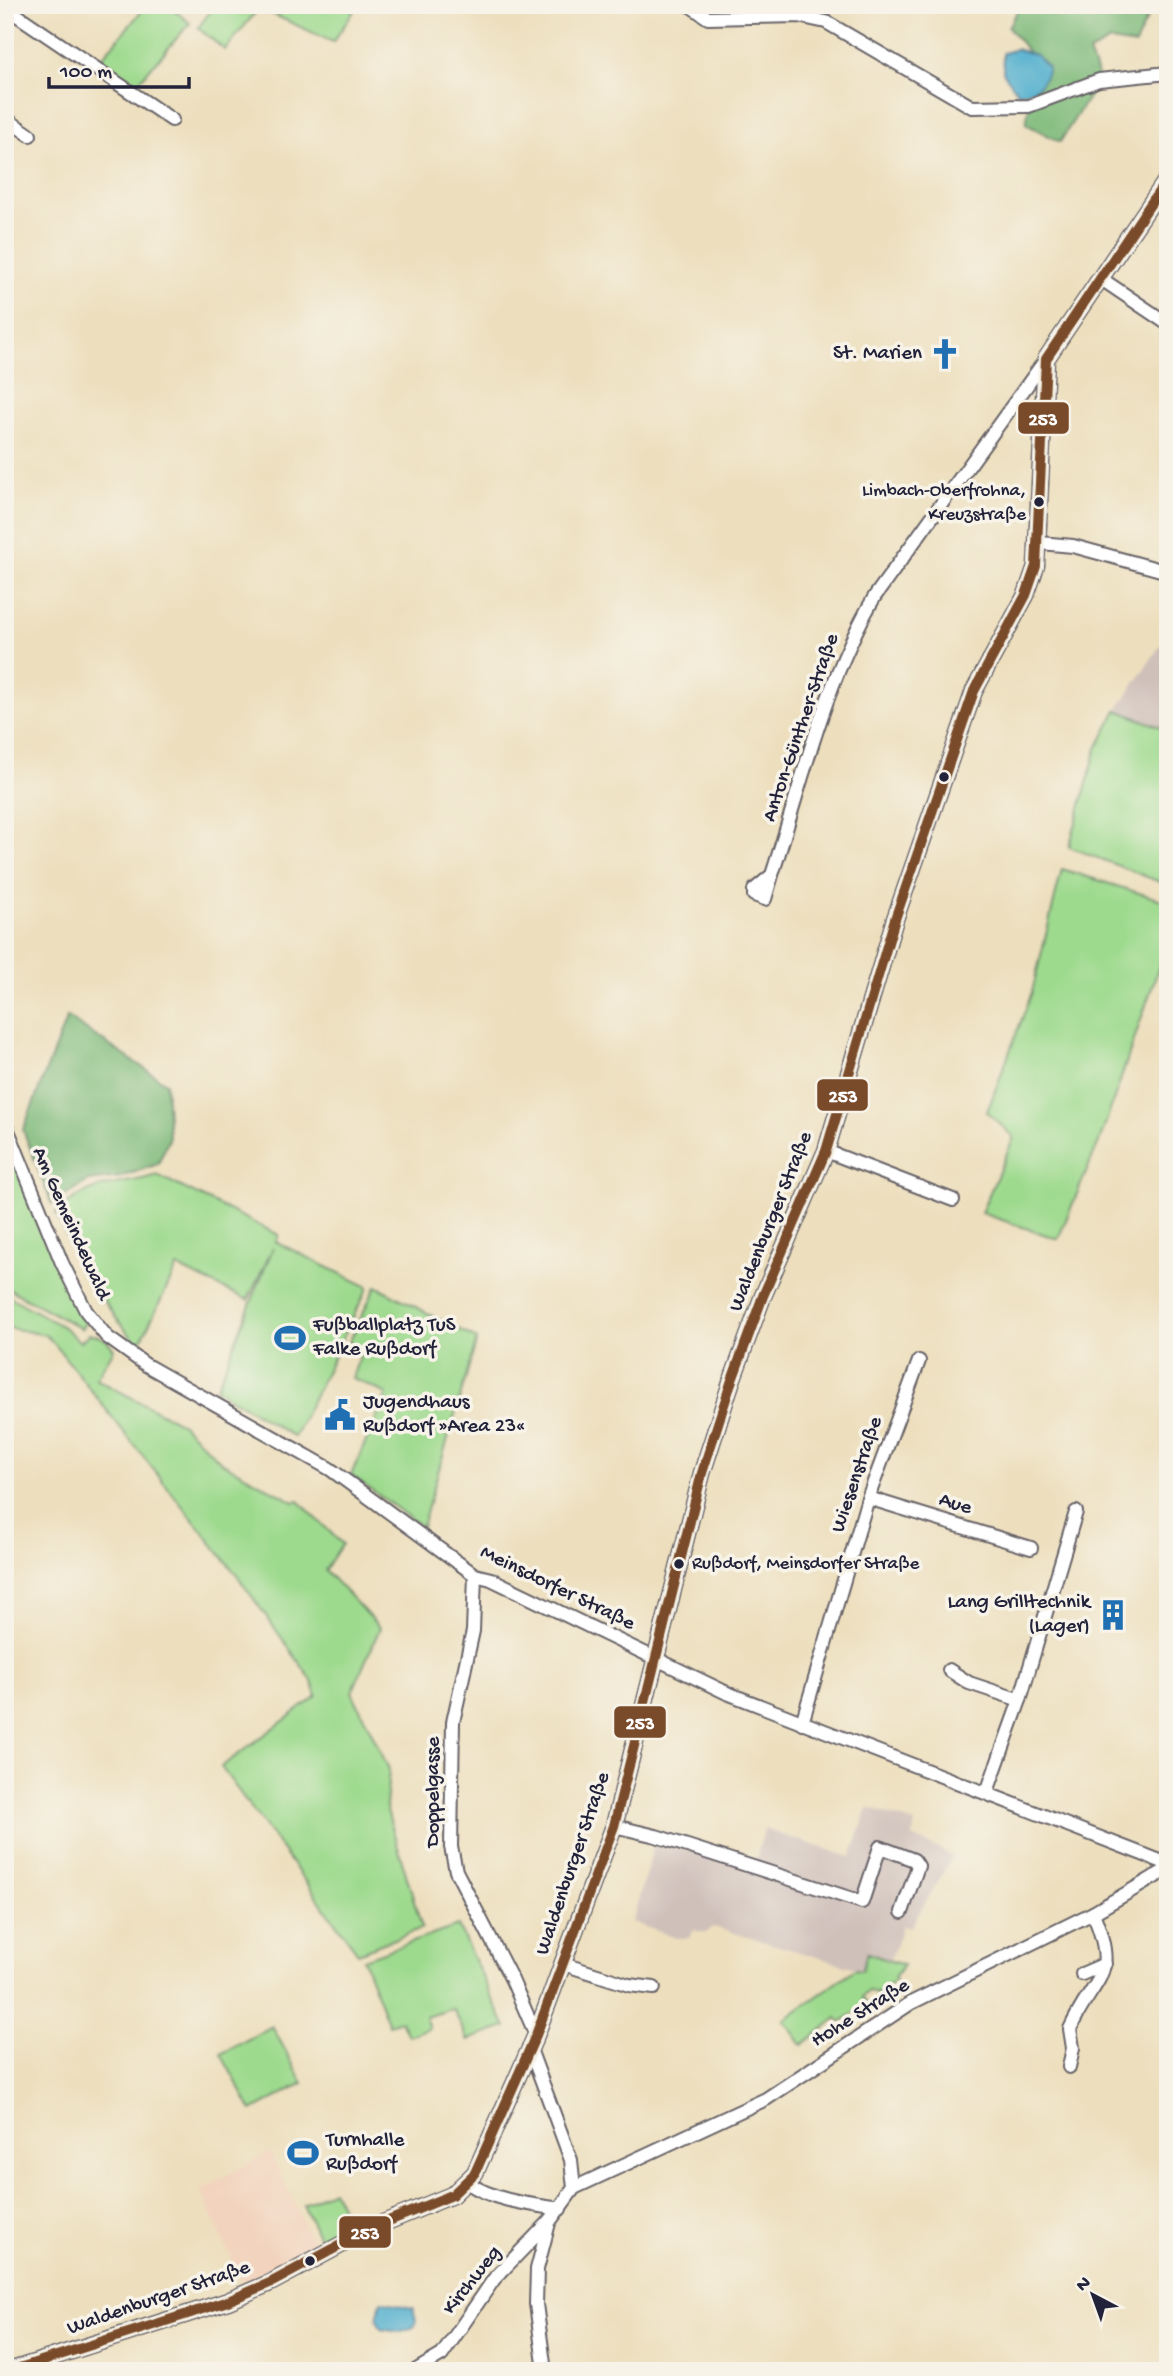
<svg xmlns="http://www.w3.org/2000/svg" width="1173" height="2376" font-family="'Gochi Hand',sans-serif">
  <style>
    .built { fill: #f2d4be }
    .industrial { fill: #cfc0ba }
    .green { fill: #9eda8e; stroke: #607e64; stroke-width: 2 }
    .forest { fill: #7eba79; stroke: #506e5a; stroke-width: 2 }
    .water { fill: #4faece; stroke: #386884; stroke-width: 2 }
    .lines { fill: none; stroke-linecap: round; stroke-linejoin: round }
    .minor-casing { stroke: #696468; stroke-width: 16 }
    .major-casing { stroke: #696468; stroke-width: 19 }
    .minor { stroke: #fff; stroke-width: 12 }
    .major { stroke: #fff; stroke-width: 16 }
    .bus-1-casing { stroke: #f7f3e8; stroke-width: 16 }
    .bus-1 { stroke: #7a4b2a; stroke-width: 10 }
    .bus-dot { fill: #22223b; stroke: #f7f3e8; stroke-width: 2.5 }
    .labels { text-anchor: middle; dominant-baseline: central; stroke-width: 7; stroke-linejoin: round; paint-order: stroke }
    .bus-label { font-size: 19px; fill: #22223b; stroke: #f7f3e8; text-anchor: end }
    .poi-label { font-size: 21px; fill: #22223b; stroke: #f7f3e8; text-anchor: start }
    .street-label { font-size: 21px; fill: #22223b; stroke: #f7f3e8 }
    .line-badge { stroke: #f7f3e8; stroke-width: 2.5 }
    .badge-label { font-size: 19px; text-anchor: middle; font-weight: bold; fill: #fff }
  </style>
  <rect width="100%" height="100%" fill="#f7f3e8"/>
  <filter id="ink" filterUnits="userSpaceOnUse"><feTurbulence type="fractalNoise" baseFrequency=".0143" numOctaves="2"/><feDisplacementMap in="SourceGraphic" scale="14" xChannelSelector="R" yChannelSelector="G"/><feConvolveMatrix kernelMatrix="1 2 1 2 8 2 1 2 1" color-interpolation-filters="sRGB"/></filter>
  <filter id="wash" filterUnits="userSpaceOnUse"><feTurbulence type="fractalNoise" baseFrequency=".00686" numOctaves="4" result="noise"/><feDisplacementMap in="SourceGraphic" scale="28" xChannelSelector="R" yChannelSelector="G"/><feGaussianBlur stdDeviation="1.57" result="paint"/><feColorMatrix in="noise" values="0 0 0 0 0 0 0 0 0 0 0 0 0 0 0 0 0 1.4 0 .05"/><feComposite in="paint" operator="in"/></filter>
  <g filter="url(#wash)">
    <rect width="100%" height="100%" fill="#eddfbd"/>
    <!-- built -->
    <path class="built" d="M270,2152L316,2249L243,2285L200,2189Z"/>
    <!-- industrial -->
    <g class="industrial">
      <path d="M1168,634V730L1117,710Z"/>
      <path d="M868,1808L915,1823L913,1837L953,1856L911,1927L903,1925L890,1960L867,1953L862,1970L713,1927L706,1933L694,1930L689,1938H676L632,1922L658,1831L756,1859L764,1829L851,1857Z"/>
    </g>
    <!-- green -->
    <g class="green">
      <path d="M147,5H168L190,23L135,86L99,61Z"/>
      <path d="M215,5H358L333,42L259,8L225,50L198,28Z"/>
      <path d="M1117,710L1168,730V885L1069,847L1097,748Z"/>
      <path d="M1062,869L1168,902V940L1101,1137L1058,1239L981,1213L1014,1137L987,1112L1032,992Z"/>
      <path d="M5,1141L34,1211L86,1319L82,1329L5,1287Z"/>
      <path d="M157,1175L279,1235L276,1242L368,1287L294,1437L216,1389L273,1248L248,1300L177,1267L139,1345C102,1306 78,1262 56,1213C69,1203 82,1192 98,1188C118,1182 138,1182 157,1175Z"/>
      <path d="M376,1286L477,1339L422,1527L351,1475L387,1394L352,1378L362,1350L349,1342Z"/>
      <path d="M5,1294L65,1328L80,1342L89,1334C100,1334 107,1340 114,1349L96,1379L182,1424L221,1462L294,1502L299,1501L342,1544L325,1570L380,1628L352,1692L389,1769L386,1807L422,1928L358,1953L221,1767L317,1696L311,1679L236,1574L52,1341L45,1335L5,1327Z"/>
      <path d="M458,1926L506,2027L468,2040L453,2009L425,2017L429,2028L408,2036L401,2021L389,2025L363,1959Z"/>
      <path d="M867,1953L903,1965L894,1977L895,1980L877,1994L869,1991L862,1997L868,2004L841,2022L837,2018L802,2045L784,2020L855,1969L862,1970Z"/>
      <path d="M272,2026L303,2083L252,2111L221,2054Z"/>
      <path d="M333,2190L349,2223L319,2238L303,2205Z"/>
    </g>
    <!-- forest -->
    <g class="forest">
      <path d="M1021,5H1153L1135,45L1110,41L1089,52L1099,80L1060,142L1026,124L1029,106L1043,70L1008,27Z"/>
      <path d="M67,1017L166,1083L169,1139L158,1164L121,1177L88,1181L52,1204L23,1130Z"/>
    </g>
    <!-- water -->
    <g class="water">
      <path d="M1016,49L1036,55L1048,67C1045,83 1035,93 1018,93L1003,72V53Z"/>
      <path d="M381,2301L413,2308L416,2321L414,2327L399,2332L381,2329L377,2320Z"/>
    </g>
  </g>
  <g filter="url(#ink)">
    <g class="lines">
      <defs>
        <g id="minor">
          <path d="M689,5L708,18L798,16L826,22L972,107L1029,106L1099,80L1168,73"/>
          <path d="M5,7L172,120"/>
          <path d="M5,118L30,135"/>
          <path d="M1100,278L1168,324"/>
          <path d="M1040,543L1073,546L1168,572"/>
          <path d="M772,875L765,899L754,895V890L772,875C802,782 825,681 875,596L1046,359"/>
          <path d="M5,1123L62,1263L86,1311L107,1337L146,1365L330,1469L475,1575L491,1579L727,1693L1168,1864"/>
          <path d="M826,1151L953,1200"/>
          <path d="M868,1498L1031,1548"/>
          <path d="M475,1575L473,1631L453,1722L451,1847L456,1871L512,1980L536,2035"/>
          <path d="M949,1670L969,1683L1020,1700"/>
          <path d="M802,1723L868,1498L919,1361"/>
          <path d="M987,1792L1020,1700L1076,1512"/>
          <path d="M614,1826L656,1836L862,1902L880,1847L914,1860L918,1866L902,1912"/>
          <path d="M563,1964L629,1985L654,1988"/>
          <path d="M1082,1974L1105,1964"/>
          <path d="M1069,2067L1073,2048L1070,2029C1095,1974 1120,1978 1093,1913"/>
          <path d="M468,2183C495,2201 528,2204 560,2209"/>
          <path d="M574,2188L766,2099L911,2003L1093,1913L1168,1869"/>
          <path d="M415,2371L442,2355L494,2279L550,2221L574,2188L571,2160L530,2049"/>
          <path d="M545,2371L536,2304L537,2269L549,2223"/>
        </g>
        <path id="major" d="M9,2371L228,2301L272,2282L374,2227L452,2195L475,2173L536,2035L614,1826L702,1473L731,1383L763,1296L826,1151L895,919L974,691L1026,595L1036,566L1046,359L1168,178"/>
      </defs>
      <!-- minor casing -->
      <use href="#minor" class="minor-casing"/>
      <!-- major casing -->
      <use href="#major" class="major-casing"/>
      <!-- minor -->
      <use href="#minor" class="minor"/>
      <!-- major -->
      <use href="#major" class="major"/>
      <defs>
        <path id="bus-1" d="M10,2371L228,2301L272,2282L374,2227L452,2195L475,2173L536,2035L614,1826L702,1473L731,1383L763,1296L826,1151L895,919L974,691L1026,595L1036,566L1046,359L1168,178"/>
      </defs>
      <!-- bus-1 casing -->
      <use href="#bus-1" class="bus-1-casing"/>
      <!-- bus-1 -->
      <use href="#bus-1" class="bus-1"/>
    </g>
  </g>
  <!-- icons -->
  <defs>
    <symbol id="church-bare" viewBox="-9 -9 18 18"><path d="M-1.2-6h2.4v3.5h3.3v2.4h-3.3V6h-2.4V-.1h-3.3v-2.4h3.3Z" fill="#1f6fb2" stroke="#f7f3e8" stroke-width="2.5" paint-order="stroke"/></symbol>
    <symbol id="stadium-bare" viewBox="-9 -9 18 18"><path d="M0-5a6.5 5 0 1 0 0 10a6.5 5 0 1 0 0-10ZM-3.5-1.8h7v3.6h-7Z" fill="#1f6fb2" stroke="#f7f3e8" stroke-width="2.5" paint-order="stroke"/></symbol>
    <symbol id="civic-bare" viewBox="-9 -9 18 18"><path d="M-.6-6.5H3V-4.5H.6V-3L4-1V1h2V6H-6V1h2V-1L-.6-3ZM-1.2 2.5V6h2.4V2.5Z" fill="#1f6fb2" stroke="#f7f3e8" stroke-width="2.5" paint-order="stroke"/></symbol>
    <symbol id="building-bare" viewBox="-9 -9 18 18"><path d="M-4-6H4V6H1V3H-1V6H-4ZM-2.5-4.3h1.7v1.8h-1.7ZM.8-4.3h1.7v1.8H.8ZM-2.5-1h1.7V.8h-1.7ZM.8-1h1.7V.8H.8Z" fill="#1f6fb2" stroke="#f7f3e8" stroke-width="2.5" paint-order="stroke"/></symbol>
  </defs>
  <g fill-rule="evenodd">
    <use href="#church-bare" x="923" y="332" width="44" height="44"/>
    <use href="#stadium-bare" x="268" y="1316" width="44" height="44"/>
    <use href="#civic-bare" x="318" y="1393" width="44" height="44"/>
    <use href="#building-bare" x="1091" y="1593" width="44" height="44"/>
    <use href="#stadium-bare" x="281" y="2131" width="44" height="44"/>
  </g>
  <!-- markers -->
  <g class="bus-dot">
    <circle cx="1039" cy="502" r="6"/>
    <circle cx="944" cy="777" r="6"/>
    <circle cx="679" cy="1564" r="6"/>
    <circle cx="310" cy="2261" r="6"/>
  </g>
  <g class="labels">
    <!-- bus labels -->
    <g class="bus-label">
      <text x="1026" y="491">Limbach-Oberfrohna,<tspan x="1026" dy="24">Kreuzstraße</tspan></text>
      <text x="692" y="1564" text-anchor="start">Rußdorf, Meinsdorfer Straße</text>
    </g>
    <!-- poi labels -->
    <g class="poi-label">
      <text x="922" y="354" text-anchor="end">St. Marien</text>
      <text x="313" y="1326">Fußballplatz TuS<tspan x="313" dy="24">Falke Rußdorf</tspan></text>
      <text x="363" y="1403">Jugendhaus<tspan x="363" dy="24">Rußdorf »Area 23«</tspan></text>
      <text x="1090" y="1603" text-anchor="end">Lang Grilltechnik<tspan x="1090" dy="24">(Lager)</tspan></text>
      <text x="326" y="2141">Turnhalle<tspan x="326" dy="24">Rußdorf</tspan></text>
    </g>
    <!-- street labels -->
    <g class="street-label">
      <text transform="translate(802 728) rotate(-71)">Anton-Günther-Straße</text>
      <text transform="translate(772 1222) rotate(-68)">Waldenburger Straße</text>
      <text transform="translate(70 1224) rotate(66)">Am Gemeindewald</text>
      <text transform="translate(858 1475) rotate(-71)">Wiesenstraße</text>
      <text transform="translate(955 1505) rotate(17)">Aue</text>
      <text transform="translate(557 1589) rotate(26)">Meinsdorfer Straße</text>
      <text transform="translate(434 1792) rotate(-90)">Doppelgasse</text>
      <text transform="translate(574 1864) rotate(-71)">Waldenburger Straße</text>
      <text transform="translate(861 2014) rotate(-32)">Hohe Straße</text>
      <text transform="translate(473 2281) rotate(-52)">Kirchweg</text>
      <text transform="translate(159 2299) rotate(-19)">Waldenburger Straße</text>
    </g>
  </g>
  <g class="line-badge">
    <rect x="1017" y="401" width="53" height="34" rx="7" fill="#7a4b2a"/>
    <rect x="816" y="1078" width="53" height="34" rx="7" fill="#7a4b2a"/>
    <rect x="613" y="1705" width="54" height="34" rx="7" fill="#7a4b2a"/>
    <rect x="338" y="2215" width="54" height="34" rx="7" fill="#7a4b2a"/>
  </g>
  <g class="badge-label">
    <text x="1043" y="425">253</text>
    <text x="843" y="1102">253</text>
    <text x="640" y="1729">253</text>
    <text x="365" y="2239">253</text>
  </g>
  <!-- margin -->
  <rect width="1173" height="2376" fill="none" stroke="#f7f3e8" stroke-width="28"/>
  <!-- north arrow -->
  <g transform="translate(1093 2295) rotate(319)" stroke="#f7f3e8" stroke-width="5" paint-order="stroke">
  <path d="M0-5L12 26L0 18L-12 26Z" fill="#22223b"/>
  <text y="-10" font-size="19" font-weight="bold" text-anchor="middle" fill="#22223b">N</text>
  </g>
  <!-- scale -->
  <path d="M49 77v10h140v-10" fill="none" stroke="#22223b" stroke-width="3.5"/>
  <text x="60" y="77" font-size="21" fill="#22223b" stroke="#f7f3e8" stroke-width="5" paint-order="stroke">100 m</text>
</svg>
